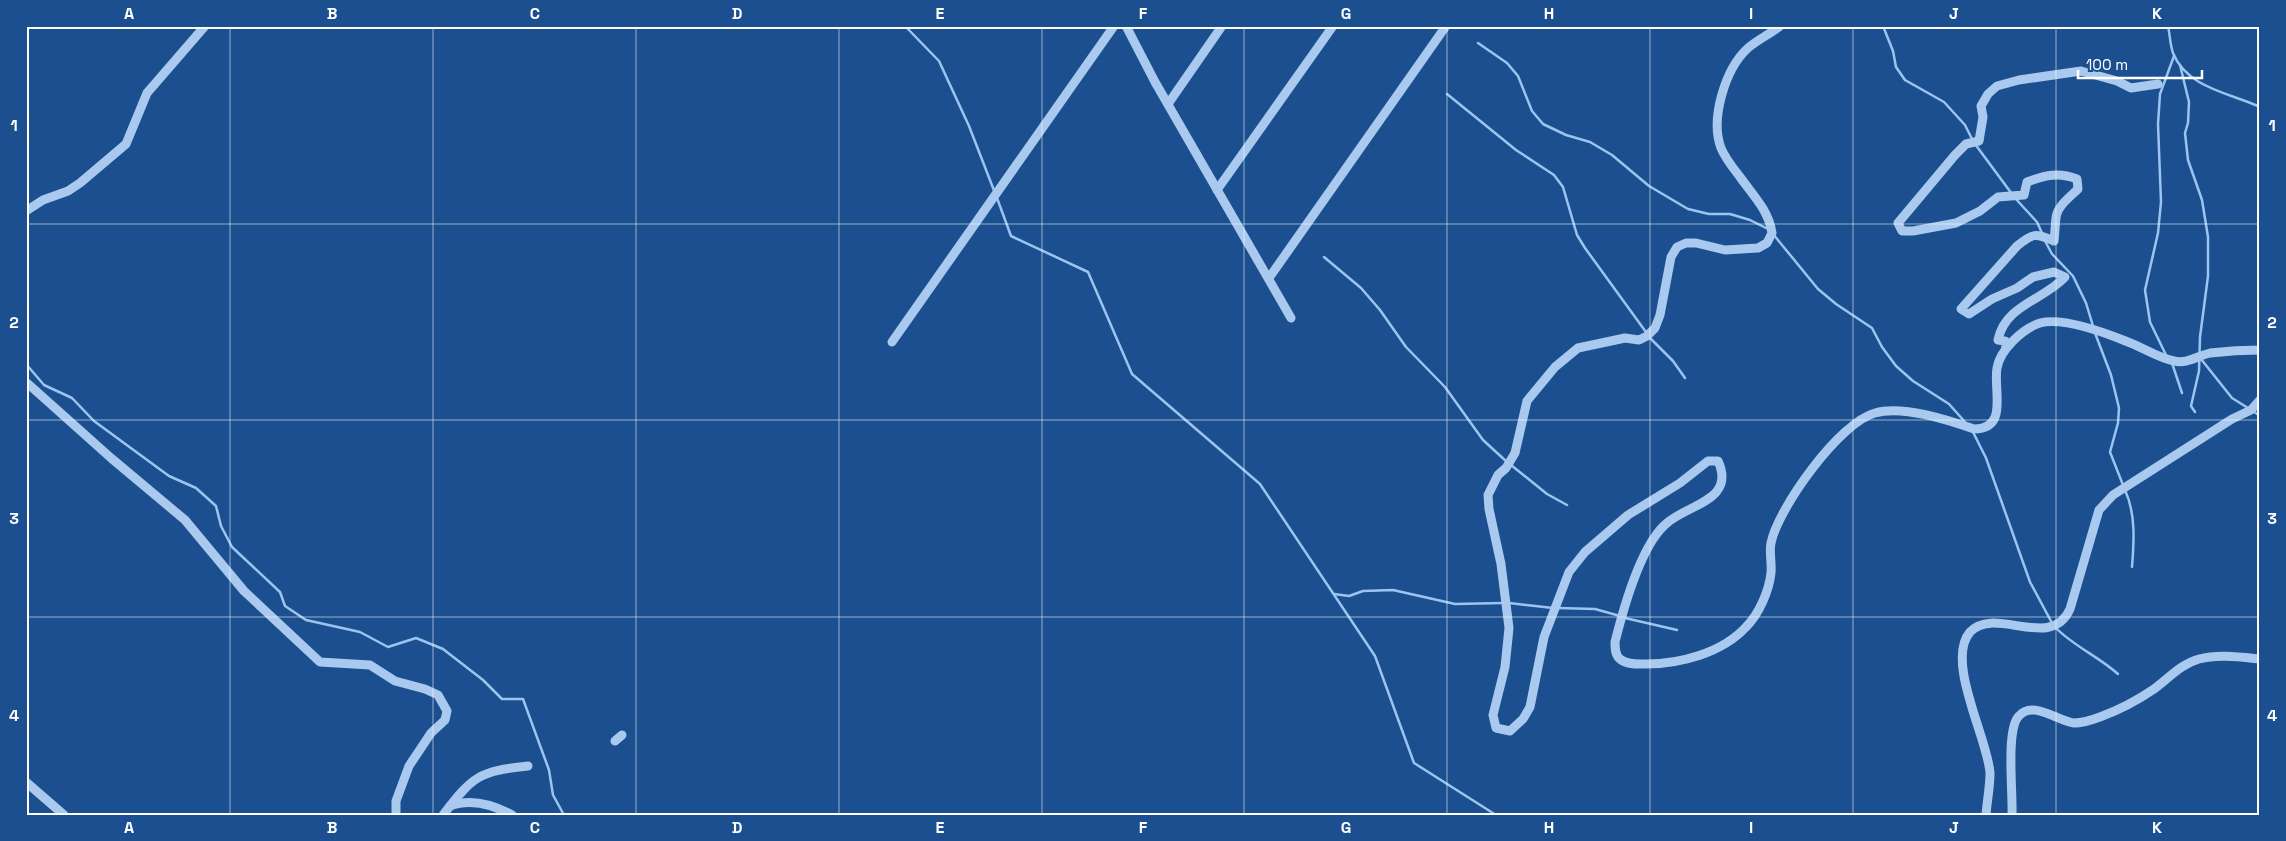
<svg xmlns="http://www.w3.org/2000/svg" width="2286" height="841" font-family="'Space Grotesk',sans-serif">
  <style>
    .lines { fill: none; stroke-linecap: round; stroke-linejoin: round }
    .stream { stroke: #9cc4f0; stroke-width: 2.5 }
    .minor { stroke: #a9c9ee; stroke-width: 9 }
    .grid { fill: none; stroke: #fff; stroke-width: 1; stroke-opacity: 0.55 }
    .neatline { fill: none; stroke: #fff; stroke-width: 2 }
    .grid-label { font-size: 16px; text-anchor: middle; font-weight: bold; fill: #fff }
  </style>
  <rect width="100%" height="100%" fill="#1b4f8f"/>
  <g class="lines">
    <!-- stream -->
    <g class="stream">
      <path d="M905,26L939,61L969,126L995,193"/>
      <path d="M1883,26L1893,51L1896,67L1905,80L1944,102L1965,125L1972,139"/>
      <path d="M2168,26C2170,35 2170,44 2173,53C2187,88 2230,93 2260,107"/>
      <path d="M1478,43L1507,63L1518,76L1532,111L1543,124L1566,135L1590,142L1612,155L1649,186L1688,209L1709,214H1730L1750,220L1768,229"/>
      <path d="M2180,65L2189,102L2188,123L2185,133L2188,160L2202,200L2208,237V276L2200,337L2199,371L2191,406L2195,412"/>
      <path d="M1447,94L1516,150L1554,175L1563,187L1577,235L1585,248L1651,339L1673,361L1685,378"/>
      <path d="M1975,144L2012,194"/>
      <path d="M997,198L1011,236L1088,272L1132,374L1260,484L1375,656L1414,763L1496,815"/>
      <path d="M2015,198L2037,222L2042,233"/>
      <path d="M1773,234L1818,289L1836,304L1872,328L1882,347L1896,366L1913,381L1949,404L1965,422"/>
      <path d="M2045,241L2052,254L2073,276L2086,303L2093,326"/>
      <path d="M1324,257L1361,288L1380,310L1406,347L1445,387L1483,440L1507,462"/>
      <path d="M2095,333L2111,375L2119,408L2118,423L2110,452L2123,485"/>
      <path d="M2166,355L2150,322L2145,290L2158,233L2161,202L2158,124L2160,94L2174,56"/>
      <path d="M2201,359L2232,398L2248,408"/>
      <path d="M2172,363L2182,393"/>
      <path d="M26,364L44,385L72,398L94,421L169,476L196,488L216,506L221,526L232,547L280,592L285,606L306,620L360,632L388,647L416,638L443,649L483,680L502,699H523L549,770L553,795L564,815"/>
      <path d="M2253,411L2260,416"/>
      <path d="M1973,432L1986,458L2030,582L2052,623"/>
      <path d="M1511,465L1547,494L1567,505"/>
      <path d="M2125,490C2136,514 2134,542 2132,567"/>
      <path d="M1334,594L1349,596L1363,591L1393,590L1455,604L1503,603"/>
      <path d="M1509,603L1553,608"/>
      <path d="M1558,608L1595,609L1620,616"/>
      <path d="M1625,618L1677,630"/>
      <path d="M2055,627C2073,646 2098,656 2118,674"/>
    </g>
    <!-- minor -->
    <g class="minor">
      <path d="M1126,26L1155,82L1291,318"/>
      <path d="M1780,26C1770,34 1757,40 1748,48C1725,69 1710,119 1721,148C1725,158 1733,168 1740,177C1753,195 1769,211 1772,233L1767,243L1758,248L1725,250L1696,243H1686L1677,247L1671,257L1660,315L1655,328L1647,336L1639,340L1625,338L1578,348L1555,367L1527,401L1515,453L1506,468L1498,475L1488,495L1489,509L1501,564L1509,628L1505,667L1493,715L1496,728L1510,731L1523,719L1530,707L1544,637L1569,572L1585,552L1628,515L1680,483L1708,461H1718C1736,500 1689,504 1667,523C1641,544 1623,610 1615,642C1615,648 1615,655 1620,659C1627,665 1638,664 1646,664C1680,664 1722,653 1746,627C1759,614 1769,591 1771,573C1772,563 1769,552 1771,543C1778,508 1840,422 1875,413C1903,405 1948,420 1974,429C2009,429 1993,390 1997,368C2000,350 2022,329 2040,323C2063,317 2106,333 2128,342C2144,348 2158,358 2174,361C2187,364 2198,356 2210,353C2227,351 2243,350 2260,350"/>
      <path d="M1168,104L1222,26"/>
      <path d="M1217,190L1333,26"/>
      <path d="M26,211L43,200L68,191L80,183L126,144L147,93L205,26"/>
      <path d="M1269,278L1446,26"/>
      <path d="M892,342L1114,26"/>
      <path d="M2006,348L2005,341L1998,340C2005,305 2044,300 2065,277L2054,272L2033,277L2017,288L1992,299L1969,314L1961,309L2017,246C2033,233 2035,233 2054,241C2055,233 2055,226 2056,218C2057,206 2070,197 2078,189L2077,179C2059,172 2045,175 2027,182L2024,195L1998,197L1980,211L1956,223L1913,231H1902L1898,223L1955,155L1966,144L1979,141L1983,117L1981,106L1988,94L1997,86L2019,80L2081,71L2117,81L2131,88L2158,84"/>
      <path d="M26,382L111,458L185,520L244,591L320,662L370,665L395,681L425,689L438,695L447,711L445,720L431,733L409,766L396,801V815"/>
      <path d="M615,741L622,735"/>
      <path d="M26,782L64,815"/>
      <path d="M450,806C471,798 492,804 512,815"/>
      <path d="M443,815C473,776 479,771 528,766"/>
      <path d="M1986,815C1987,801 1990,787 1990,773C1988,739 1945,661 1970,632C1995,605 2051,652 2070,609L2099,510L2113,495L2232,419L2251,410L2260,400"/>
      <path d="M2012,815C2013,793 2006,732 2018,717C2032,699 2057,721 2074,723C2083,723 2092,720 2100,717C2119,710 2138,700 2154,689C2169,678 2181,664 2199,659C2218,654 2240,657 2260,659"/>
    </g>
  </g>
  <!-- grid -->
  <path class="grid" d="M230,26V815M433,26V815M636,26V815M839,26V815M1042,26V815M1244,26V815M1447,26V815M1650,26V815M1853,26V815M2056,26V815M26,224H2260M26,420H2260M26,617H2260"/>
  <!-- border -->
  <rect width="2286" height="841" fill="none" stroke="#1b4f8f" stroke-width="55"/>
  <!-- scale -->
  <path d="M2078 70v8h124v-8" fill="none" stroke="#ffffff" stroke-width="2.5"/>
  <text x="2086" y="70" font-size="15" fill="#ffffff" stroke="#1b4f8f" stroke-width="4" paint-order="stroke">100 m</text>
  <rect x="28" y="28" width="2230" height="786" class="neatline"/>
  <g class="grid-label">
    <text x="129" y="19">A</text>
    <text x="332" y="19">B</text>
    <text x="535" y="19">C</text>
    <text x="737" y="19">D</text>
    <text x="940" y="19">E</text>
    <text x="1143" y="19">F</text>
    <text x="1346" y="19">G</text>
    <text x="1549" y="19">H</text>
    <text x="1751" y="19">I</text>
    <text x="1954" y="19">J</text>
    <text x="2157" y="19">K</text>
    <text x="14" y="131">1</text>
    <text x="2272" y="131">1</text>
    <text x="14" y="328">2</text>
    <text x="2272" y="328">2</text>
    <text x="14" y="524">3</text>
    <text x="2272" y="524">3</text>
    <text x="14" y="721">4</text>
    <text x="2272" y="721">4</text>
    <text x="129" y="833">A</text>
    <text x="332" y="833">B</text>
    <text x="535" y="833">C</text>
    <text x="737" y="833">D</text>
    <text x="940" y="833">E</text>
    <text x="1143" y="833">F</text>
    <text x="1346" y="833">G</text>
    <text x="1549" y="833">H</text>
    <text x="1751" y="833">I</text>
    <text x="1954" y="833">J</text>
    <text x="2157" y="833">K</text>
  </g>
</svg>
